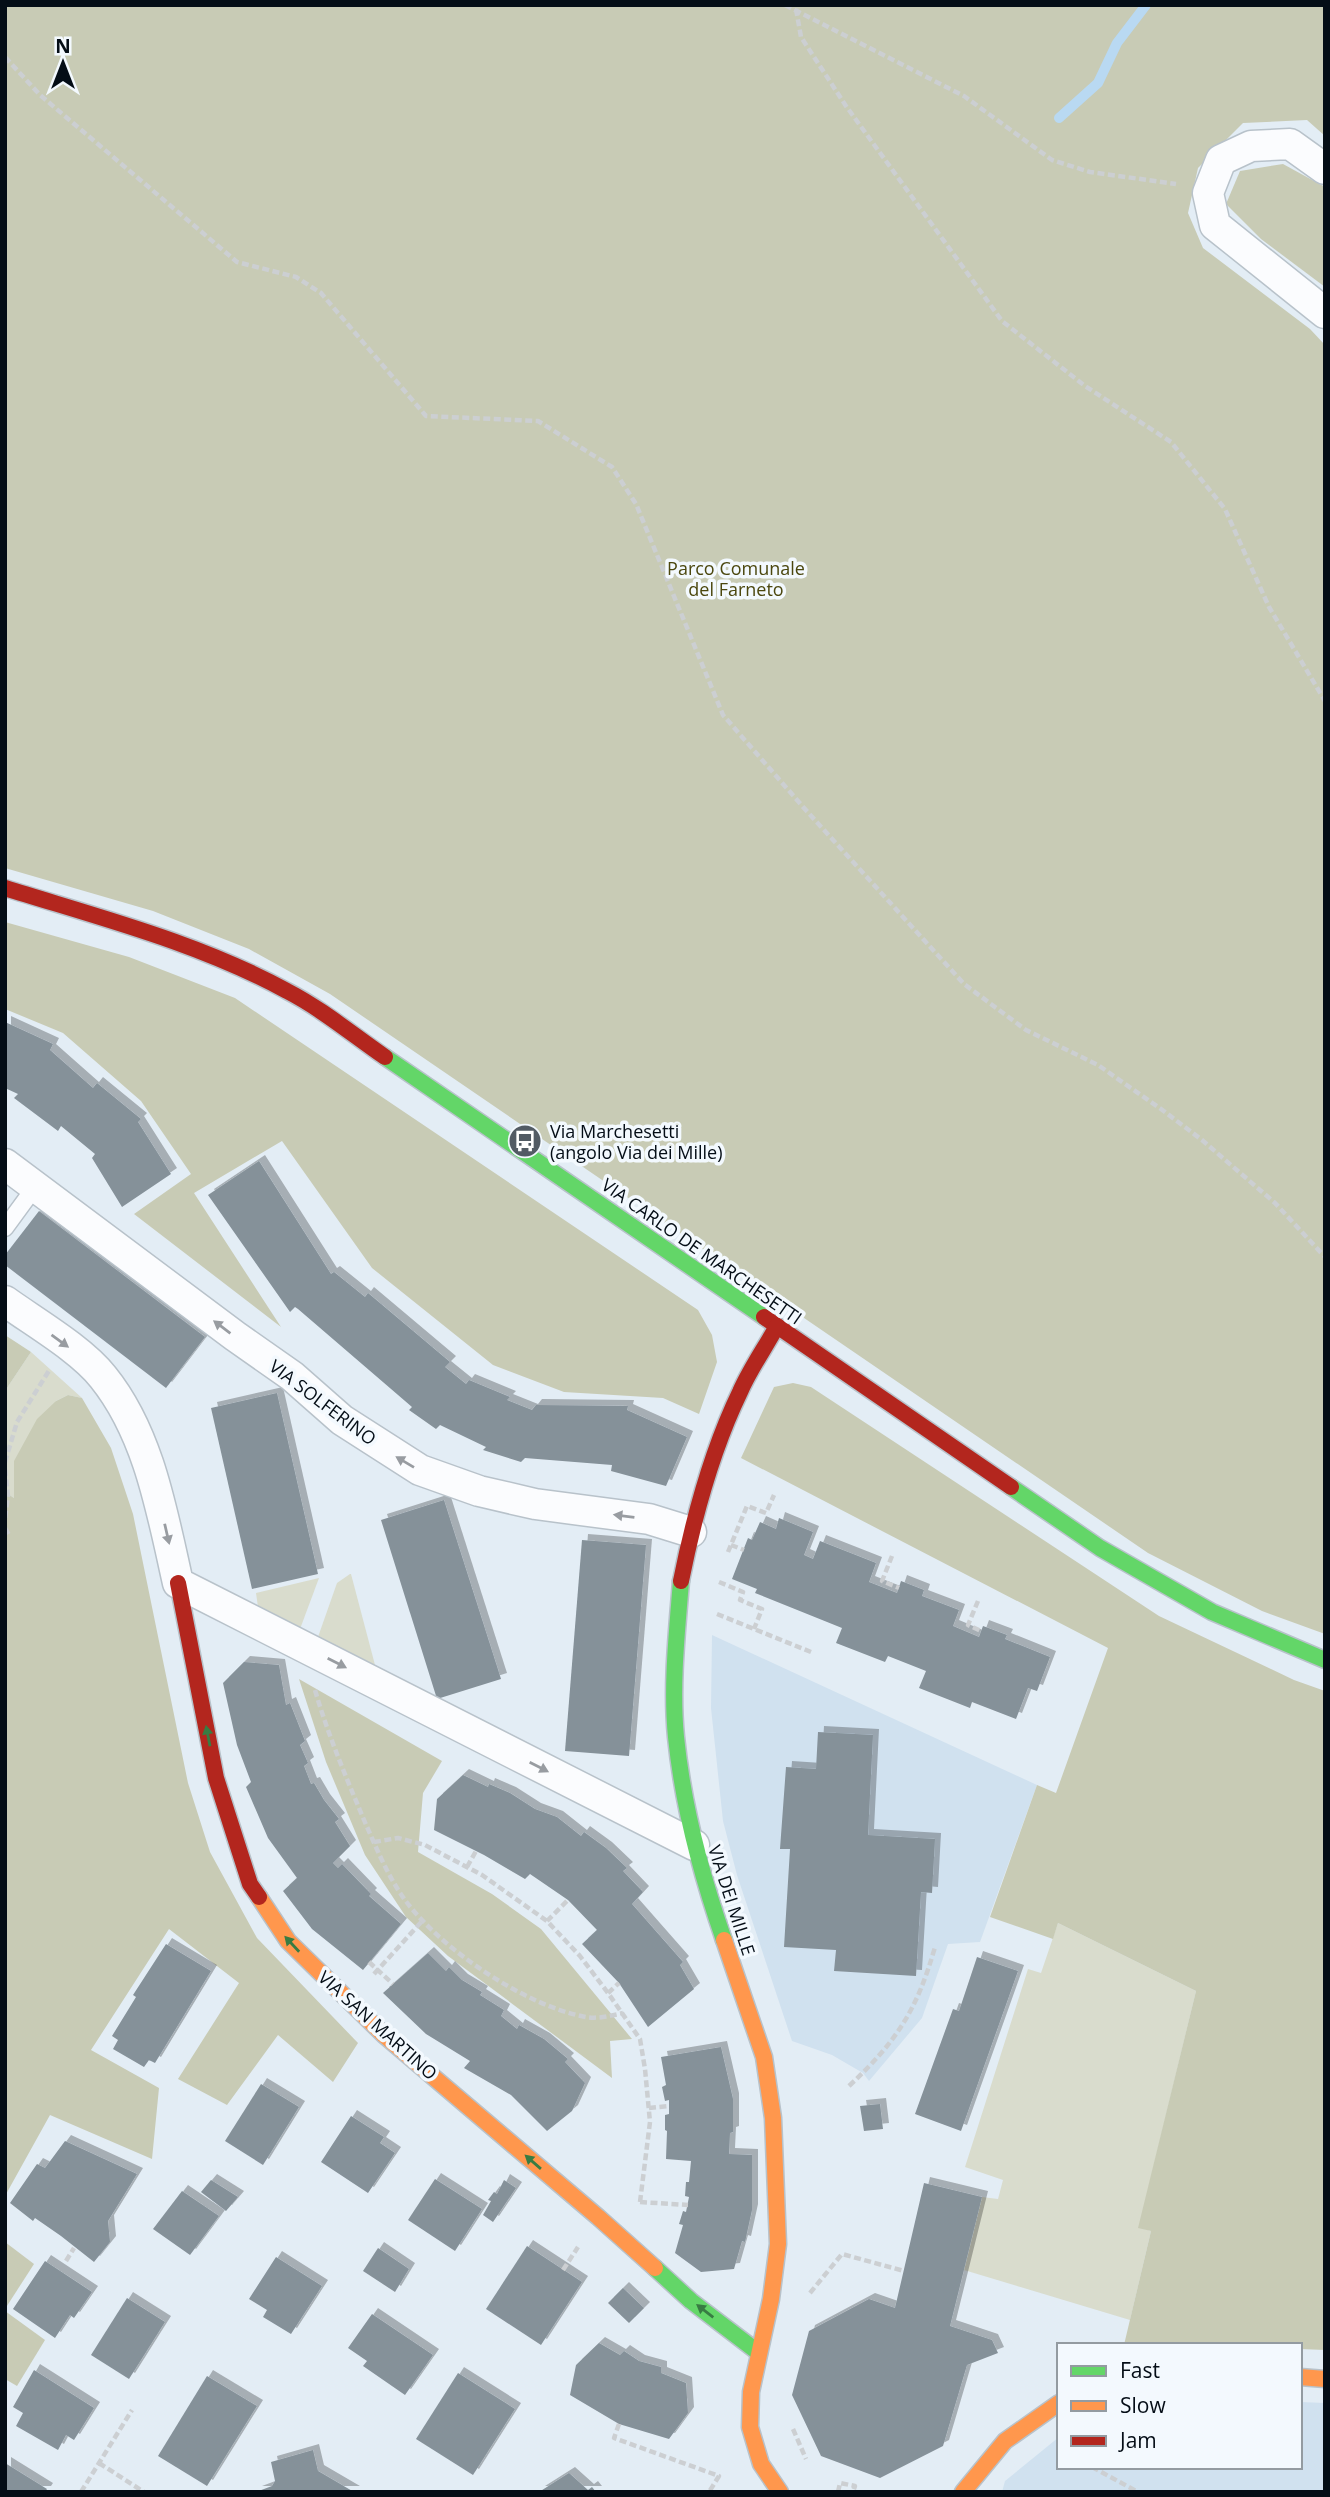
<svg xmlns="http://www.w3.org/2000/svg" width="1330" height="2497" font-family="'Open Sans',sans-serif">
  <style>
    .built { fill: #d0e1ef }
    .green { fill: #d9dccd }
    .forest { fill: #c8cbb5 }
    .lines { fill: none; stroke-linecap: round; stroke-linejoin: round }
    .stream { stroke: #b9d9f2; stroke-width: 10 }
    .building { fill: #859199; filter: url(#shadow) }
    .lane-casing { stroke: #b8c2ca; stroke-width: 19 }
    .street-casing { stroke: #b8c2ca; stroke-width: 33 }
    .fast-casing { stroke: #b8c2ca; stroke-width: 19 }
    .slow-casing { stroke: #b8c2ca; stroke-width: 19 }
    .jam-casing { stroke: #b8c2ca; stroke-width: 19 }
    .path { stroke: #cccfd2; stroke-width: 4.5; stroke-dasharray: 7 3.5; stroke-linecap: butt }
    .lane { stroke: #fbfcfe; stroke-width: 16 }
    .street { stroke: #fbfcfe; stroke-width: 30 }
    .fast { stroke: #63d668; stroke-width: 16 }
    .slow { stroke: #ff974d; stroke-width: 16 }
    .jam { stroke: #b3261e; stroke-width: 16 }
    .oneway { fill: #989ca1 }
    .oneway2 { fill: #387c43 }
    .labels { text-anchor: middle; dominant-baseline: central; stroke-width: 7; stroke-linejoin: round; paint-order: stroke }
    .park-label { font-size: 18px; fill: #4b470e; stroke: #f3f9fe }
    .poi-label { font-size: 18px; fill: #040d16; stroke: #f3f9fe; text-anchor: start }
    .street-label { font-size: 18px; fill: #040d16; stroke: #f3f9fe }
  </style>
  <defs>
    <filter id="shadow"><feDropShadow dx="6" dy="-6" stdDeviation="0" flood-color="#0004"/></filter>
  </defs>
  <rect width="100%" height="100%" fill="#e3edf5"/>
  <!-- built -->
  <g class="built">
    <path d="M712,1635L1037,1785L980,1942L948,1944L922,2018L869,2081L863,2073L832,2055L792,2041L737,1875L723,1821L711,1708Z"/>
    <path d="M1300,2402L1325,2403V2492H1002L1005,2481L1059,2437V2467H1300Z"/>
  </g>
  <!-- green -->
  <g class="green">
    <path d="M31,1352L82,1398L68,1395L56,1401L14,1498L5,1492V1391Z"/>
    <path d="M350,1574H351L375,1665L318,1637L337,1583Z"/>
    <path d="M319,1578L300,1629L258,1607L256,1593Z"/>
    <path d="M1058,1923L1196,1991L1139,2227L1151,2231L1130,2320L964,2270L982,2197L998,2199L1003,2180L965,2167L1028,1969L1041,1973Z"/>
  </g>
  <!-- forest -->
  <g class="forest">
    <path d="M5,5H1325V136L1307,120L1243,123L1198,168L1188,213L1203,248L1310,329L1325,345V1634L1262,1611L1148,1553L330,994L249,949L153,911L5,868Z"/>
    <path d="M1283,164L1325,187V287L1261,239L1226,204L1240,171Z"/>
    <path d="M5,922L129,957L235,998L698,1310L712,1335L717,1362L699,1414L663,1398L564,1392L493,1365L372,1268L282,1141L194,1193L281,1327L134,1214L191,1174L141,1101L63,1033L5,1009Z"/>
    <path d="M5,1335L31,1352L5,1391Z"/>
    <path d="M793,1383L811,1387L1159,1616L1294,1680L1325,1691V2350L1300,2349V2345H1124L1151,2231L1138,2228L1196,1991L1058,1923L1053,1939L990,1917L1037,1785L1056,1793L1108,1648L741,1458L774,1387Z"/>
    <path d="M68,1395L82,1398L111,1448L133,1514L188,1783L210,1852L257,1938L358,2043L333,2082L278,2035L227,2105L178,2079L239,1983L169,1929L91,2050L159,2088L152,2159L50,2115L5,2196V1492L14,1498V1461L37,1419L56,1401Z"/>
    <path d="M299,1679L442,1761L423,1793L418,1852L492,1894L541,1929L632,2039L610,2041L612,2078L448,1956L406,1917L365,1855L326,1762Z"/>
    <path d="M5,2242L34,2264L5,2309Z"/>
    <path d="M5,2311L45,2340L17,2386L5,2379Z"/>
  </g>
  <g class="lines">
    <!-- stream -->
    <path class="stream" d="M1059,118L1098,83L1117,43L1146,5"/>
  </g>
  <!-- building -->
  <g class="building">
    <path d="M5,1022L53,1044L50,1050L93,1088L97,1083L141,1119L138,1122L171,1174L122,1207L92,1158L95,1154L61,1126L58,1131L14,1098L18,1094L5,1088Z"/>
    <path d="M259,1161L331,1274L334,1272L365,1297L368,1293L450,1362L445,1367L466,1384L469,1380L510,1397L507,1400L532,1410L536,1405L628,1406L627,1410L687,1437L666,1486L611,1471L612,1465L525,1458L521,1462L483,1450L486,1447L440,1425L436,1429L409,1410L412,1407L298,1309L295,1307L290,1312L208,1195Z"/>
    <path d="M39,1211L205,1337L166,1388L5,1265V1255Z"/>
    <path d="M277,1393L318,1574L252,1589L211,1408Z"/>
    <path d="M444,1500L501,1679L437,1699L381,1520Z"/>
    <path d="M779,1518L813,1532L804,1555L813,1559L820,1541L876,1563L869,1582L897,1593L901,1581L924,1590L922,1596L959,1610L953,1626L979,1637L983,1626L1007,1635L1005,1639L1050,1657L1037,1691L1028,1688L1016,1719L972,1702L970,1708L919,1688L926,1671L888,1656L885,1662L836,1643L842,1628L755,1593L757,1589L732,1579L748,1538L752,1540L760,1522L776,1529Z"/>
    <path d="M582,1540L646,1545L629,1756L565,1751Z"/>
    <path d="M244,1662L279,1665L286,1705L290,1703L305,1741L300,1745L308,1763L304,1766L311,1784L314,1783L324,1800L339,1819L335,1822L350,1846L333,1863L338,1868L342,1864L371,1894L369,1896L401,1924L363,1970L312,1929L283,1891L297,1878L268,1838L246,1787L251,1782L237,1745L223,1683Z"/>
    <path d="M818,1732L873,1735L868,1835L935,1839L932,1893L921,1892L916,1976L834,1971L836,1950L784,1947L790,1849H780L786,1767L816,1769Z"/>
    <path d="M463,1775L488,1787L489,1784L510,1793L535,1809L557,1817L581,1836L584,1832L606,1848L627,1868L623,1871L643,1892L632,1904L683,1962L680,1965L694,1989L648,2027L619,1983L582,1944L597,1930L568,1900L530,1874L525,1879L484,1855L434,1830L437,1799Z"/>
    <path d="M166,1944L211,1971L155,2063L149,2060L144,2067L113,2049L118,2040L112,2036L136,1997L133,1995Z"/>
    <path d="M428,1953L446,1971L449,1967L462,1980L482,1992L480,1995L504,2010L501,2016L517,2029L519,2025L544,2039L568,2059L565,2062L585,2083L572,2111L547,2131L511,2095L464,2068L470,2061L426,2034L383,1993Z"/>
    <path d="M977,1957L1018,1971L961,2131L915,2114L953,2009L959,2011Z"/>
    <path d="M721,2047L733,2099V2132L730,2133L729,2154L752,2155V2210L745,2242L742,2241L734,2269L701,2272L675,2253L683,2225L679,2224L683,2211L686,2212L689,2197L685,2196L686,2182H689L691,2161L666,2159L667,2131L665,2130V2115L669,2114V2100L665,2101L662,2087L666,2085L661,2057Z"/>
    <path d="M261,2084L299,2107L263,2165L225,2141Z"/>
    <path d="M880,2104L883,2129L864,2131L860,2106Z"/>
    <path d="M351,2116L384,2137L380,2143L395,2153L368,2193L321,2162Z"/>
    <path d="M65,2141L137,2174L108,2221L110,2242L94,2262L61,2236L35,2218L33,2221L10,2203L37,2164L45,2168Z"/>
    <path d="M435,2179L482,2209L455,2251L408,2220Z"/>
    <path d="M211,2180L238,2197L226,2211L201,2192Z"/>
    <path d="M504,2180L516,2188L493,2222L483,2215L491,2201L488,2200L494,2192L497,2194Z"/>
    <path d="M924,2183L982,2197L950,2326L992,2340L998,2353L967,2365L943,2446L880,2478L821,2456L792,2395L809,2331L869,2299L895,2308Z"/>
    <path d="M182,2191L219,2216L190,2255L153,2229Z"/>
    <path d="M527,2246L582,2282L541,2345L486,2309Z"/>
    <path d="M378,2248L409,2269L395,2292L363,2271Z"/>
    <path d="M276,2257L322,2286L291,2334L263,2317L267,2310L249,2299Z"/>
    <path d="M45,2261L92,2292L74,2318L70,2315L55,2338L13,2309Z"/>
    <path d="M623,2288L644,2308L629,2323L608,2303Z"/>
    <path d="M127,2298L165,2322L129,2379L91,2355Z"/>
    <path d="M372,2314L433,2355L405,2395L363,2366L367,2361L348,2348Z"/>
    <path d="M599,2343L620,2355L624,2351L639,2361L661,2367V2373L686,2383L688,2413L669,2439L619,2424L570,2395L576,2365Z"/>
    <path d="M34,2370L94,2408L74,2440L66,2435L58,2450L16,2426L23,2413L13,2407Z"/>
    <path d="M458,2373L515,2409L473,2475L416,2439Z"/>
    <path d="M207,2376L257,2406L207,2486L158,2456Z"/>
    <path d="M313,2450L318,2471L354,2492H256L272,2486L275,2481L271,2462Z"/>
    <path d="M5,2463L47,2489L45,2492H5Z"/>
    <path d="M569,2473L588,2490L592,2487L596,2492H539Z"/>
  </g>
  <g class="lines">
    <defs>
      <path id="lane" d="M5,1228L35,1187"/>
      <g id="street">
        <path d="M1325,169L1290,144L1251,146L1221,160L1208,193L1215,225L1325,313"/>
        <path d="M5,1164L235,1336L292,1376L342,1420L420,1470L479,1491L535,1504L649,1519L691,1532"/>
        <path d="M5,1301C34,1322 81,1349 103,1377C149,1434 162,1512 178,1583L694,1845"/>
      </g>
      <g id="fast">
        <path d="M385,1057L764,1317"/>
        <path d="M1011,1487L1100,1548L1212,1612L1325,1660"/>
        <path d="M681,1581C677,1632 671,1686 676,1737C683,1807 701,1874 724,1940"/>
        <path d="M655,2268L691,2301L759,2353"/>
      </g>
      <g id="slow">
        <path d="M259,1897L288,1941L384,2035L598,2217L655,2268"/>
        <path d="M724,1940L764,2057L773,2118L778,2244L771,2299L751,2392L750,2427L761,2464L780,2492"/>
        <path d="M1300,2377L1325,2379"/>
        <path d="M963,2492L1005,2441L1059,2403"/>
      </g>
      <g id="jam">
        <path d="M5,888C101,918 199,943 287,991C322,1009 353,1035 385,1057"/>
        <path d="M764,1317L1011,1487"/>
        <path d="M681,1581C694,1516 711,1452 740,1392C750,1369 765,1348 777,1326"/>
        <path d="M178,1583L216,1778L250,1884L259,1897"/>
      </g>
    </defs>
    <!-- lane casing -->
    <use href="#lane" class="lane-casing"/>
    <!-- street casing -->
    <use href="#street" class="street-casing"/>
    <!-- fast casing -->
    <use href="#fast" class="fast-casing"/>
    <!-- slow casing -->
    <use href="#slow" class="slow-casing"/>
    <!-- jam casing -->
    <use href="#jam" class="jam-casing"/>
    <!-- path -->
    <g class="path">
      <path d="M785,5L964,96L1052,160L1090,172L1176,184"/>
      <path d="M796,9L801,37L846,106L1002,321L1085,386L1171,442L1225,509L1269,607L1325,701"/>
      <path d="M5,57L40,95L237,262L296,277L321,293L426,416L538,421L612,467L636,504L723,715L804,808L964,984L1026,1030L1098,1065L1161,1109L1202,1140L1275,1203L1325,1257"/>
      <path d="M5,1462L17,1422L50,1369"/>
      <path d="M5,1469L8,1496L5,1519"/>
      <path d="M5,1528L9,1535"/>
      <path d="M731,1545L744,1550"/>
      <path d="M728,1552L747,1506L766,1513L774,1495"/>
      <path d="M892,1556L882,1581L899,1588"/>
      <path d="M719,1582L743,1592L740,1600L762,1609L754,1629"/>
      <path d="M978,1601L968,1625L981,1631"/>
      <path d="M717,1614L811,1652"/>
      <path d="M315,1690C328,1735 346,1777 364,1820C376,1847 387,1875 405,1900C441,1949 525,2006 586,2017C598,2019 610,2016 623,2013"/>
      <path d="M374,1842L398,1838L425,1845L482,1875L547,1921L580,1956L608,1993L640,2039L645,2069L650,2122L640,2202"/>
      <path d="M467,1867L476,1851"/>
      <path d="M547,1921L568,1900"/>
      <path d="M369,1962L393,1984"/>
      <path d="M374,1974L423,1920"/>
      <path d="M608,1993L619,1983"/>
      <path d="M849,2086C897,2041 917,2010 935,1947"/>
      <path d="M649,2108L669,2106"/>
      <path d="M640,2202L688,2205"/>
      <path d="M66,2261L74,2248"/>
      <path d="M563,2270L578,2247"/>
      <path d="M810,2293L842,2254L904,2271"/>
      <path d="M619,2424L614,2438L719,2476L709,2492"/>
      <path d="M793,2429L806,2459"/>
      <path d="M99,2463L144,2492"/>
      <path d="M1092,2467L1138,2492"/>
      <path d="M81,2492L132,2410"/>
      <path d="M838,2492L840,2483L855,2486L853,2492"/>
    </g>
    <!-- lane -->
    <use href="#lane" class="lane"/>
    <!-- street -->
    <use href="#street" class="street"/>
    <!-- fast -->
    <use href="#fast" class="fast"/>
    <!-- slow -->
    <use href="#slow" class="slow"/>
    <!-- jam -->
    <use href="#jam" class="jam"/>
  </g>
  <!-- one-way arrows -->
  <defs><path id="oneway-solid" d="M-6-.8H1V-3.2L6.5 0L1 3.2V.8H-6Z" transform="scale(1.75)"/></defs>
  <g class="oneway">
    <use href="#oneway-solid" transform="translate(222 1327) rotate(-143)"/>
    <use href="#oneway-solid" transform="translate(60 1341) rotate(36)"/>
    <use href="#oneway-solid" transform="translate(405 1462) rotate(-149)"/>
    <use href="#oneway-solid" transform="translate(624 1516) rotate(-173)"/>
    <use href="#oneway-solid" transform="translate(167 1534) rotate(77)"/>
    <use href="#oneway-solid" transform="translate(337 1663) rotate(27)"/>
    <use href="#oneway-solid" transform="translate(539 1767) rotate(27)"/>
  </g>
  <g class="oneway2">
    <use href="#oneway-solid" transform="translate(208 1736) rotate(-101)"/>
    <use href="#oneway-solid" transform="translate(292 1944) rotate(-133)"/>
    <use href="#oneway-solid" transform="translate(533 2162) rotate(-139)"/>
    <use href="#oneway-solid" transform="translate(705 2311) rotate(-142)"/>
  </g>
  <!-- icons -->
  <defs>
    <symbol id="bus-disc" viewBox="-11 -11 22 22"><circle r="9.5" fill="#525b64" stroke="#f3f9fe"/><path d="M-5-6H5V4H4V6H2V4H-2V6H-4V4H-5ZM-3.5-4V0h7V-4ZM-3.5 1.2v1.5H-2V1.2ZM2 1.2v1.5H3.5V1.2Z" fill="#fff"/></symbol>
  </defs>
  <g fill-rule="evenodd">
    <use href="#bus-disc" x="506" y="1122" width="38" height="38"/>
  </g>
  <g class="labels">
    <!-- park labels -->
    <g class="park-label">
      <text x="736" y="568">Parco Comunale<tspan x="736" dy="21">del Farneto</tspan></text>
    </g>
    <!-- poi labels -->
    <g class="poi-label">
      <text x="550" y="1131">Via Marchesetti<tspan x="550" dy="21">(angolo Via dei Mille)</tspan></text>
    </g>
    <!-- street labels -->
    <g class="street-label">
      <text transform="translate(702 1251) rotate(35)">VIA CARLO DE MARCHESETTI</text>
      <text transform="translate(323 1402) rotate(37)">VIA SOLFERINO</text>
      <text transform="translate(732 1900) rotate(72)">VIA DEI MILLE</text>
      <text transform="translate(378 2025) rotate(42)">VIA SAN MARTINO</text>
    </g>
  </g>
  <!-- border -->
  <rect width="1330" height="2497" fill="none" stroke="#040d16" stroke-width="14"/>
  <!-- legend -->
  <rect x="1057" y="2343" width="245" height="126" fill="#f3f9fe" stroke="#939ba1" stroke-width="2"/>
  <rect x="1071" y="2366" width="35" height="10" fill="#63d668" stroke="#939ba1" stroke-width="2"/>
  <text x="1120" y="2378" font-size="21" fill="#040d16">Fast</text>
  <rect x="1071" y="2401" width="35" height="10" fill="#ff974d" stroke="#939ba1" stroke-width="2"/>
  <text x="1120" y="2413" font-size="21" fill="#040d16">Slow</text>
  <rect x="1071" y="2436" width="35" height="10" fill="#b3261e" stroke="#939ba1" stroke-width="2"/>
  <text x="1120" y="2448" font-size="21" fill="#040d16">Jam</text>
  <!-- north arrow -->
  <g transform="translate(63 63)" stroke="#f3f9fe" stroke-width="5" paint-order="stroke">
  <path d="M0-5L12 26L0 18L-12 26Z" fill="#040d16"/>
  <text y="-10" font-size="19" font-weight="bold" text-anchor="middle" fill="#040d16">N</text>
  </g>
</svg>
